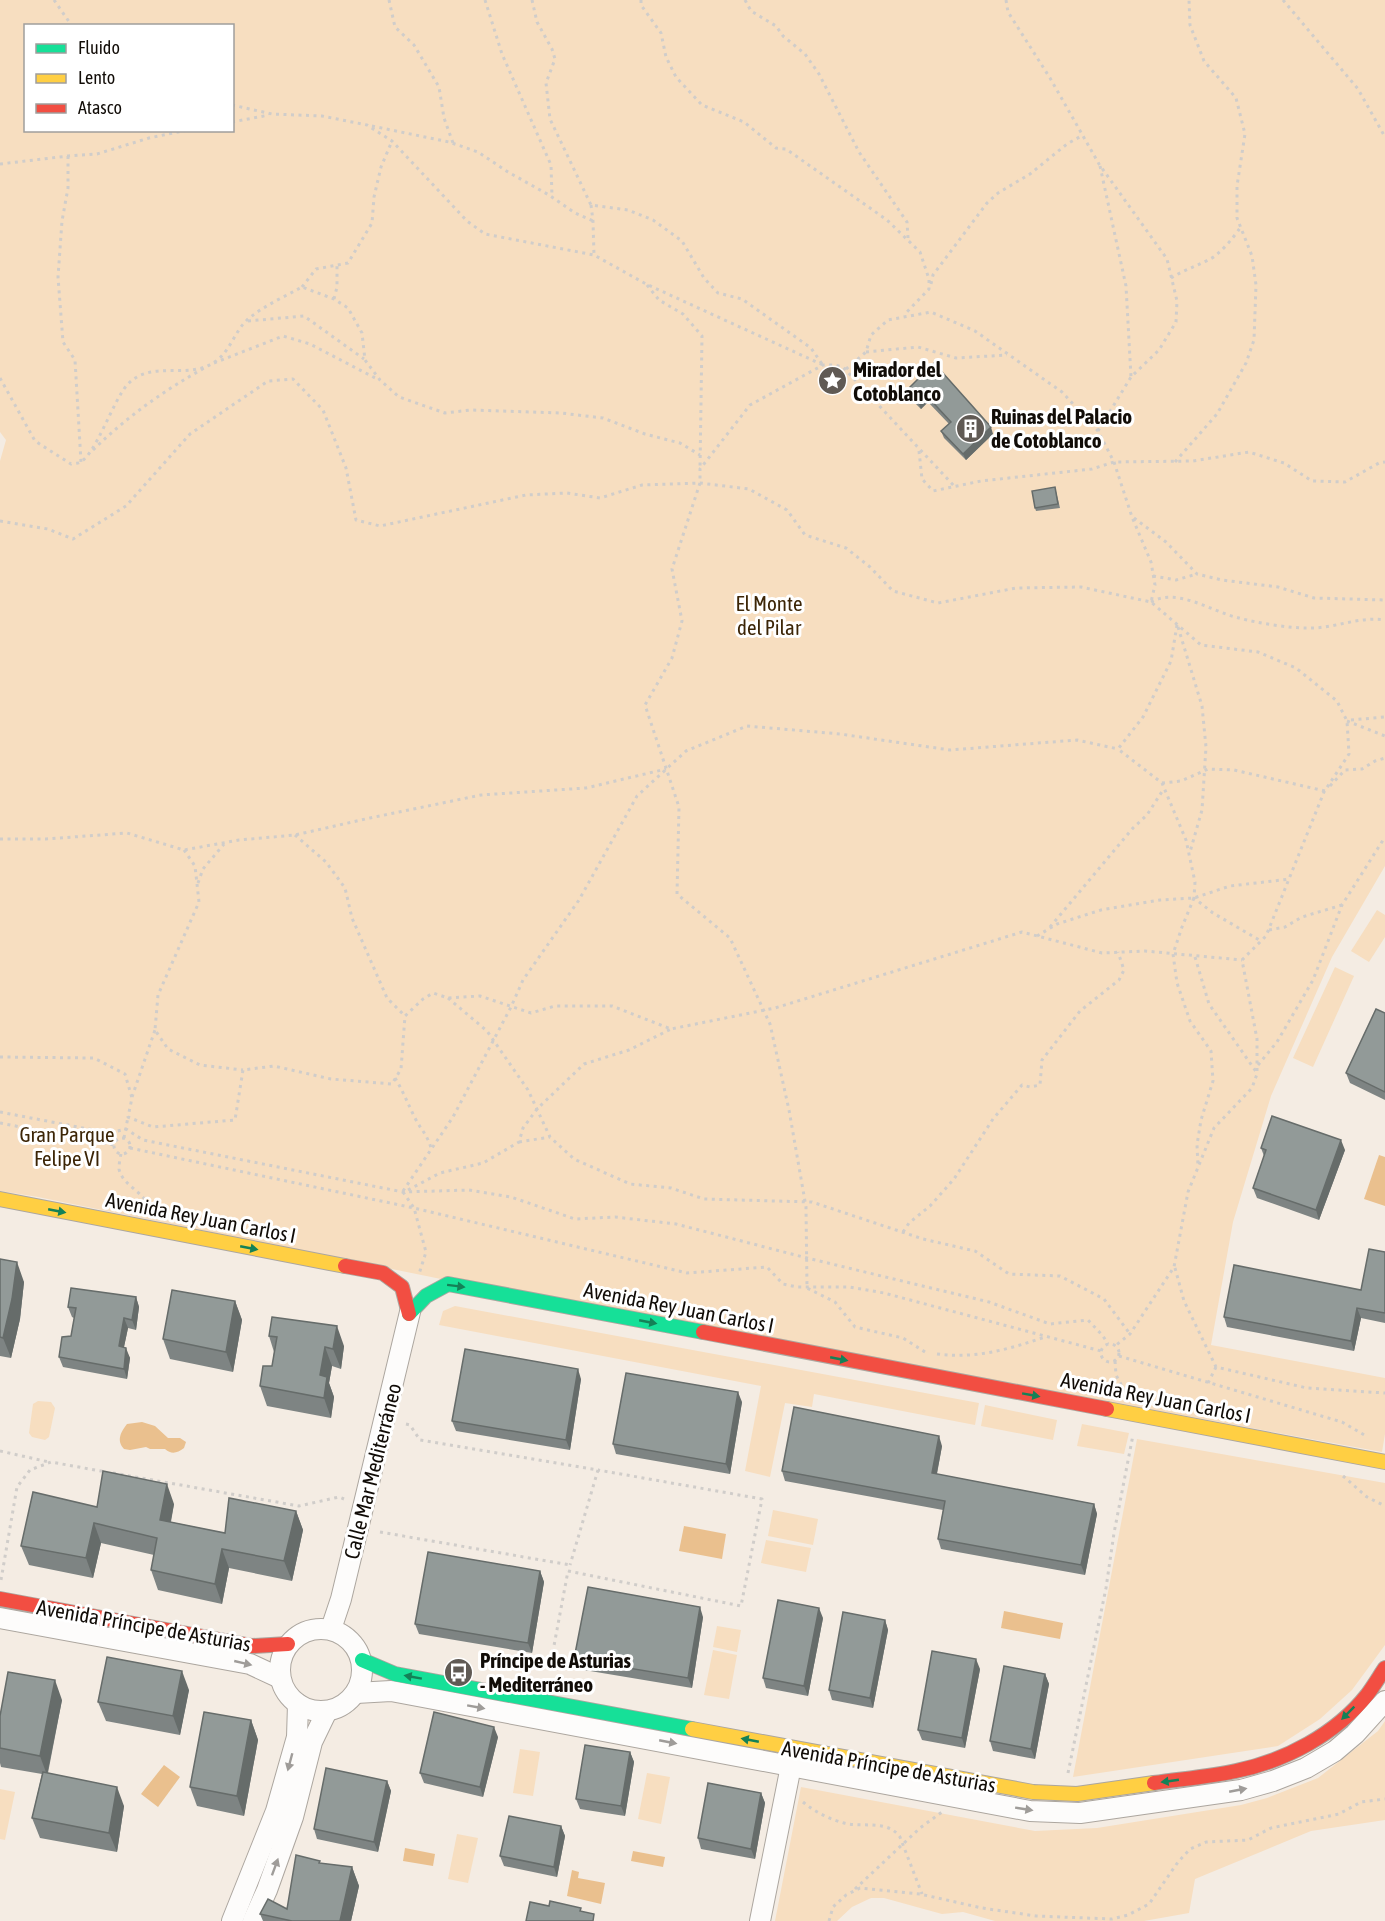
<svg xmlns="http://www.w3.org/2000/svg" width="1385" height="1921" font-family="'Asap Condensed',sans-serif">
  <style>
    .green { fill: #f7dec0; fill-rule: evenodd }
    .water { fill: #eac08e }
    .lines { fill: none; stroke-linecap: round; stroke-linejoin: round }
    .street-casing { stroke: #aca69f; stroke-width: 22 }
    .fast-casing { stroke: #aca69f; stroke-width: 16 }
    .slow-casing { stroke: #aca69f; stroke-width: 16 }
    .jam-casing { stroke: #aca69f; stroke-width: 16 }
    .path { stroke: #d0cdca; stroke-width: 3; stroke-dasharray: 3 4.5; stroke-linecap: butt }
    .street { stroke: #fdfcfb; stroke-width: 20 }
    .fast { stroke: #16e098; stroke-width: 14 }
    .slow { stroke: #ffcf43; stroke-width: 14 }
    .jam { stroke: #f24e42; stroke-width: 14 }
    .wall { fill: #7e8483 }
    .shaded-wall { fill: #666c6a }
    .building { fill: #929a98; stroke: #666c6a; stroke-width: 1.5 }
    .oneway { fill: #148157 }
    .oneway2 { fill: #9f9c99 }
    .labels { text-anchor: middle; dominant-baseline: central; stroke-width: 6; stroke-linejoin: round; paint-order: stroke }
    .poi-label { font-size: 21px; font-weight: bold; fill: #110c07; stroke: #fff; text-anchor: start }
    .park-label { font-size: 21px; fill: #3c2506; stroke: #fff }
    .street-label { font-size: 21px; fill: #110c07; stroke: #fff }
  </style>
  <rect width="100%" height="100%" fill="#f4ece3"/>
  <!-- green -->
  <g class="green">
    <path d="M0,0H1385V866L1332,957L1271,1096L1233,1222L1211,1345L1385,1378V1434L1382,1452L441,1279L38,1197L0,1191V461L6,440L0,432ZM26,26H232V130H26Z"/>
    <path d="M1377,910L1385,915V937L1369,962L1351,951Z"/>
    <path d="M1335,967L1354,976L1313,1067L1293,1058Z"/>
    <path d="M455,1306L979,1403L975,1425L814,1394L812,1407L785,1403L770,1477L745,1471L761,1386L439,1325L443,1311Z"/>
    <path d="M38,1401L51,1402L55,1408L49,1437L45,1440L32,1437L29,1433L33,1404Z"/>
    <path d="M985,1405L1057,1420L1053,1440L981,1426Z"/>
    <path d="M1082,1424L1129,1433L1124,1454L1077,1446Z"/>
    <path d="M1137,1439L1385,1483V1645L1352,1690L1320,1719L1278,1746L1073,1777Z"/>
    <path d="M773,1510L818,1519L813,1545L768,1536Z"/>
    <path d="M766,1540L811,1548L806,1572L761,1563Z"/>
    <path d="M717,1626L741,1630L737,1652L713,1647Z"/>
    <path d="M713,1650L737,1655L729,1699L704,1695Z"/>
    <path d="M1385,1721V1820L1311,1831L1195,1879L1189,1913L1144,1921H995L963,1912L942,1914L884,1898H871L852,1907L837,1921H775L801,1787L1035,1831L1097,1828L1241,1805L1267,1798L1318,1778L1378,1731Z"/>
    <path d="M520,1749L540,1752L533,1796L513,1793Z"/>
    <path d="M647,1773L670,1777L661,1824L638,1819Z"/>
    <path d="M0,1789L15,1792L5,1840L0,1839Z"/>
    <path d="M457,1834L478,1838L468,1883L448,1879Z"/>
  </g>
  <!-- water -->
  <g class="water">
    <path d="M1379,1155L1385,1157V1206L1364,1199Z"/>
    <path d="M142,1422L155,1426L168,1438H180L186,1442L184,1448C177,1453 172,1455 165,1449H150L146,1447L130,1450L124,1449C116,1440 121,1432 127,1424Z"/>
    <path d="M684,1526L726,1534L722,1559L679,1551Z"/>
    <path d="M1004,1611L1063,1623L1060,1639L1001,1628Z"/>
    <path d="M164,1765L180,1777L158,1807L141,1794Z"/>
    <path d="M405,1848L435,1854L433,1866L403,1861Z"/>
    <path d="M633,1851L665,1857L663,1867L631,1861Z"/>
    <path d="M572,1870L579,1872L578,1878L605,1883L601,1904L567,1896Z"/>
  </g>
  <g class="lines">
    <defs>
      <g id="street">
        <path d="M0,1618L250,1664L280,1678"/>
        <circle cx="321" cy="1670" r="41"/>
        <path d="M331,1629L341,1599L410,1312"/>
        <path d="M356,1693L391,1691L1030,1811L1080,1813L1241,1790L1273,1781L1306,1768L1335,1751L1355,1734L1385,1701"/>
        <path d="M232,1921L276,1811L297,1737L298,1704"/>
        <path d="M253,1921L267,1890L293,1817L312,1742L327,1711"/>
        <path d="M760,1921L791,1766"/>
      </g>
      <g id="fast">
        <path d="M409,1314L426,1296L448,1284L703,1332"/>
        <path d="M362,1660L395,1674L692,1729"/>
      </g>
      <g id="slow">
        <path d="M0,1199L345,1266"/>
        <path d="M1107,1409L1385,1462"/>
        <path d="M692,1729L1033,1792L1077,1794L1154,1783"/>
      </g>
      <g id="jam">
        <path d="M345,1266L383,1273L402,1287L409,1314"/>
        <path d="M703,1332L1107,1409"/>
        <path d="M0,1599L252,1646L288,1644"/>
        <path d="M1154,1783C1181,1779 1209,1777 1236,1771C1285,1761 1336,1734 1367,1695C1373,1687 1379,1677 1385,1668"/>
      </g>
    </defs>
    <!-- street casing -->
    <use href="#street" class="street-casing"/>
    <!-- fast casing -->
    <use href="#fast" class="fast-casing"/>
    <!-- slow casing -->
    <use href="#slow" class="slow-casing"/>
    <!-- jam casing -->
    <use href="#jam" class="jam-casing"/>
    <!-- path -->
    <g class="path">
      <path d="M54,0L72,26"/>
      <path d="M389,0L395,27L414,45L439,87L444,118L453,143"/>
      <path d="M485,0L502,54L551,165L552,197"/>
      <path d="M532,0L537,22L552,49L555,59L546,83L550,119L591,205L628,210L653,220L682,241L704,278L718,293L742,299L811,348L822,364"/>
      <path d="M641,0V5L661,33L666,57L676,77L702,105L744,122L776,148L786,149L887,220L920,252L929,279V289L904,315"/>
      <path d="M745,0L751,11L776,26L783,36L805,54L819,74L859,152L907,222L908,238"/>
      <path d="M1006,0L1008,12L1050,78L1099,164L1167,259L1177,301L1176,322L1159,350L1131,377L1098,431"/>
      <path d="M1283,0L1358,89L1385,137"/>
      <path d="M232,105L272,114L322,116L367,125L392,141L467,221L485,234L594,255L646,284L823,365"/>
      <path d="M232,122L269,115"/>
      <path d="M372,126L449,142L478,152L508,172L549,195L575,213L593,221"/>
      <path d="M68,156V188L62,221L58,277L63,342L75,360L81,462"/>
      <path d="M0,164L68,156L97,154L149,138L188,130"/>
      <path d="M1100,166L1126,286L1131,377"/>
      <path d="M591,205L593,221L594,255"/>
      <path d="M1171,278C1184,270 1197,266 1210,259C1219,255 1234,237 1240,228"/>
      <path d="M931,284L933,275L987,203L998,193L1030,174L1067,144L1083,135"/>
      <path d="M647,285L659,300L683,314L702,336L700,469"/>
      <path d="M302,287L316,269L348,263L372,223L374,197L381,167L392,141"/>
      <path d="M334,299L337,287V265"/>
      <path d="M248,321L304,316L364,359"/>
      <path d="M866,352L918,347L956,358L1007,355"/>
      <path d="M214,363L283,336L310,344L379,380"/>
      <path d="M846,369L866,352L871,335L888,320L931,312L975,331L1062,392L1098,431L1114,462L1132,517L1151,562L1155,585L1151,602"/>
      <path d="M0,378L35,441L71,464C74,463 77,464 80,462C95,456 113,401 127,385C151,359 186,380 213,363C230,353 234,332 247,320C263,306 284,297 302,287L334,299L348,308L362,333L365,360L380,380L399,397L445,413L470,410L561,413L603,418L645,434L680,443L700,455"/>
      <path d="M93,450C128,416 163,391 206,367"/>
      <path d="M919,451L922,479L933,491L981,481L1092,469L1114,462L1193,461L1249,452L1284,463L1312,481L1345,482L1379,463L1385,462"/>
      <path d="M1175,462L1217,414L1246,363L1254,340L1256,285L1252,256L1237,218V186L1245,134L1236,98L1204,61L1190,25L1189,0"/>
      <path d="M1134,518L1166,542L1197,574L1222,580L1278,587L1314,598L1385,600"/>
      <path d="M0,521L48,529L73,539L126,506L190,434L268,381L293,379L323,410L346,468L356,520L380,526L526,495L567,493L600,498L642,485L700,483L749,489L787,510L805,535L846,548L870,567L893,591L938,603L1016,588L1081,587L1151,602L1201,645L1258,652L1296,668L1337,701L1347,721L1349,754L1324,792L1266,936L1242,960L1257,1039V1074L1252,1088L1214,1128L1188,1192L1174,1267L1130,1334L1115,1346"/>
      <path d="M1153,576L1176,580L1197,574"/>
      <path d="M1151,602C1178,587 1212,612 1239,618C1257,623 1288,628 1307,628C1334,629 1358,616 1385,620"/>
      <path d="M1177,625L1171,661L1143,717L1118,749L1162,783L1186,840L1195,882L1194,898L1213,913L1261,941"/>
      <path d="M1178,627L1202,706L1206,747L1202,810L1190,852"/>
      <path d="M1351,720L1385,717"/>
      <path d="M1347,721L1385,736"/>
      <path d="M1162,783L1181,781L1208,769L1234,770L1325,791"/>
      <path d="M1330,786L1345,770L1362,769L1375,761L1385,758"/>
      <path d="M295,835L326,862L345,888L352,918L387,998L405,1016"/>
      <path d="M0,839H46L127,833L184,850L239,840L295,835L370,818L481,795L586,788L666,769"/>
      <path d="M184,850L195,866L199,902L158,995L155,1030L168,1049L200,1065L243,1070"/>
      <path d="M198,883L203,869L224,844"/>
      <path d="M1194,898L1182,927L1173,954L1177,983L1190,1021L1211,1051L1213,1081L1201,1120L1197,1145L1198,1166"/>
      <path d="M1050,927L1133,828L1147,815L1163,790"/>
      <path d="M1269,930L1285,927L1302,917L1342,905"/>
      <path d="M1037,936L1057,924L1101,910L1160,900L1194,898L1230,886L1290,879"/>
      <path d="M1195,957L1209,1004L1257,1073"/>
      <path d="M448,998L487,1031L528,1090L550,1137L574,1159L630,1184L671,1188L704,1199L812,1202L923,1239L975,1251L1009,1274L1060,1276L1104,1299L1130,1334"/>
      <path d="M0,1057L94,1058L125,1074L132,1098L128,1117L153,1127L235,1120L243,1070L274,1066L331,1079L392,1084L401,1069L405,1016L423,999L433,993L448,998L480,996L531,1013L555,1006H612L671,1029L775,1008L1022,932L1102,953L1145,951L1242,960"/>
      <path d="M1258,1065L1277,1042L1313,980L1342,905L1385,837"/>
      <path d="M395,1078C403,1091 408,1104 415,1118C421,1130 427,1134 431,1148"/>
      <path d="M132,1097L155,1030"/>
      <path d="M0,1112L109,1133L126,1129L143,1140L403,1192L469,1190L511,1197L575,1219L615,1217L676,1224L807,1258L989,1302L1050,1324L1088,1320L1103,1336L1108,1344"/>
      <path d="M0,1123L114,1145"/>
      <path d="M124,1138L128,1117"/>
      <circle cx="122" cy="1146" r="8"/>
      <path d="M519,1142L550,1137"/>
      <path d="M130,1148L414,1208L687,1273L767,1267L783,1284L797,1287H849L884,1293L1101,1351"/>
      <path d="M121,1154C120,1158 119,1164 119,1169C122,1185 144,1192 149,1207"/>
      <path d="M408,1190L440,1173L483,1163L519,1142L523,1128L537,1109L584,1064L629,1050L671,1029"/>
      <path d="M403,1191L453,1117L511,1007L523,980L579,900L637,796L686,751L747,726L840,734L950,750L1077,740L1118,749"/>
      <path d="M403,1192L414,1208L426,1252L419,1274"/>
      <path d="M903,1232L909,1223L930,1206L954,1179L993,1119L1022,1085L1030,1087L1040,1085L1042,1060L1080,1011L1119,980L1124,970L1118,952"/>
      <path d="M1175,1268L1184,1301L1216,1367L1307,1388L1385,1393"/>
      <circle cx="1110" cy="1353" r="9"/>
      <path d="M925,1352L903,1338L855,1327L835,1302L807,1288L806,1207L789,1110L770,1024L730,938L677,894L679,807L645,705L672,658L682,621L672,569L700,483V469L750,405L823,365H834L843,367L955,487"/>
      <path d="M937,1354C977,1359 1009,1349 1045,1337"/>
      <path d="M1119,1356L1342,1422L1366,1436"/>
      <path d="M1115,1361L1116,1375L1125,1392"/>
      <path d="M1208,1383L1216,1367"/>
      <path d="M406,1424L410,1425L420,1440L598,1470L570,1565"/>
      <path d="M0,1451L49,1462"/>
      <path d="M113,1473L299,1506L339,1497L344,1499"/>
      <path d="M1343,1476L1367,1497L1385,1506"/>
      <path d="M380,1532L570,1565"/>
      <path d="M568,1571L741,1606L762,1499L598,1470"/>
      <path d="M1,1580L17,1487L30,1470L51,1462L106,1472"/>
      <path d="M550,1667L568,1571"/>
      <path d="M1068,1773L1106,1588L1114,1533L1133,1435"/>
      <path d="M803,1802C815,1812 829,1819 844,1823C863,1828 887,1819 900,1837L922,1894"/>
      <path d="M855,1889L920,1828L942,1812"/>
      <path d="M829,1921L833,1907L846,1895L860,1888L920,1894L982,1908L1036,1916L1112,1919L1128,1915L1149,1904L1178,1862L1190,1849L1206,1842L1248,1840L1271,1828L1339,1814L1361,1802L1385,1799"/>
    </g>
    <!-- street -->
    <use href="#street" class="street"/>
    <!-- fast -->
    <use href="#fast" class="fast"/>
    <!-- slow -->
    <use href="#slow" class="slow"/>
    <!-- jam -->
    <use href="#jam" class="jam"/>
  </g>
  <!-- wall -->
  <g class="wall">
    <path d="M934,363L993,434L966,460L944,438L941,431L949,424L928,402L921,409L909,397L907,390Z"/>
    <path d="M1055,487L1060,508L1036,511L1035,508Z"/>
    <path d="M1385,1013V1100L1350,1083L1346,1073Z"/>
    <path d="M1261,1148L1345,1150L1319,1220L1257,1198L1253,1188L1264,1156Z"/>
    <path d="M1385,1252V1323L1361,1318L1354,1351L1227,1327L1224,1317L1361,1290Z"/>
    <path d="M0,1259L24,1282L20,1319L11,1358L0,1356Z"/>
    <path d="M136,1297L139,1307L136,1330L128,1328L124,1347L130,1358L127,1379L63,1367L59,1357L71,1336L74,1318L72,1317L68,1307Z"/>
    <path d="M235,1301L242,1320L233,1372L170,1359L163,1339Z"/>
    <path d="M269,1336L344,1346L341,1369L332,1366L329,1383L334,1397L331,1418L267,1406L260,1386L272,1366L274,1352Z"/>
    <path d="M581,1379L570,1450L456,1431L452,1421Z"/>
    <path d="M742,1402L730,1474L616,1454L613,1444Z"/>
    <path d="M942,1446L937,1474L1094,1504L1097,1514L1085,1575L941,1549L938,1539L943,1510L785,1481L782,1471Z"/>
    <path d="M174,1504L171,1522L225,1533L296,1511L303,1530L292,1581L229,1568L222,1604L158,1590L151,1570L154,1555L101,1543L93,1578L29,1565L21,1546L97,1507Z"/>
    <path d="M540,1571L544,1582L532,1653L419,1634L415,1624Z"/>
    <path d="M703,1617L692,1688L578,1669L574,1659Z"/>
    <path d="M823,1618L808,1696L766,1688L763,1678Z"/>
    <path d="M885,1620L888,1630L873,1708L832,1700L829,1690Z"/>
    <path d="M980,1669L965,1748L922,1740L918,1730Z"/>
    <path d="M1045,1674L1049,1684L1035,1759L993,1751L990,1741Z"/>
    <path d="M189,1690L180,1735L106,1721L98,1702Z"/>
    <path d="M62,1700L48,1773L124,1806L117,1852L40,1838L32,1818L42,1774L1,1767L0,1763V1716Z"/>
    <path d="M251,1720L258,1740L244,1816L197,1806L190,1787Z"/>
    <path d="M498,1737L483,1797L424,1783L420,1773Z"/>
    <path d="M630,1752L634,1762L625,1816L580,1809L576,1799Z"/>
    <path d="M387,1781L391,1791L378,1852L317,1839L314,1829Z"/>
    <path d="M761,1793L765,1803L755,1859L701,1849L698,1838Z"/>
    <path d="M561,1826L565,1836L557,1877L504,1866L500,1856Z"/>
    <path d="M320,1861V1863L352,1867L359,1886L351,1921H263L260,1914L287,1909Z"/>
  </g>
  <!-- shaded-wall -->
  <g class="shaded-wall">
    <path d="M926,395L928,402L921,409L918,402Z"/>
    <path d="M991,427L993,434L966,460L963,454Z"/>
    <path d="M1341,1140L1345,1150L1319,1220L1316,1210Z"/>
    <path d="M17,1262L24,1282L20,1319L11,1358L3,1338Z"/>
    <path d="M136,1297L139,1307L136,1330L132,1320Z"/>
    <path d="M235,1301L242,1320L233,1372L226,1352Z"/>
    <path d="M1357,1308L1361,1318L1354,1351L1351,1341Z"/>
    <path d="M124,1318L128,1328L122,1356L119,1346Z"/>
    <path d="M337,1326L344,1346L341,1369L333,1349Z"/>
    <path d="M325,1347L332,1366L329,1383L334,1397L331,1418L324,1398L320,1375Z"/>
    <path d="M126,1348L130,1358L127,1379L124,1369Z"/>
    <path d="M578,1369L581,1379L570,1450L566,1440Z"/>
    <path d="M738,1392L742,1402L730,1474L726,1464Z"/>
    <path d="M939,1436L942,1446L935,1483L932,1473Z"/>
    <path d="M167,1484L174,1504L167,1540L160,1520Z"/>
    <path d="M1094,1504L1097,1514L1085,1575L1081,1565Z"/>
    <path d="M296,1511L303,1530L292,1581L284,1561Z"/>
    <path d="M94,1523L101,1543L93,1578L86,1558Z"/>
    <path d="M222,1549L229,1568L222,1604L215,1584Z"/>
    <path d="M540,1571L544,1582L532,1653L528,1643Z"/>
    <path d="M700,1607L703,1617L692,1688L688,1678Z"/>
    <path d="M819,1608L823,1618L808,1696L804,1686Z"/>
    <path d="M885,1620L888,1630L873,1708L870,1698Z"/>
    <path d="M976,1659L980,1669L965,1748L962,1738Z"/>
    <path d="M182,1671L189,1690L180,1735L173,1716Z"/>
    <path d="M1045,1674L1049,1684L1035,1759L1031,1749Z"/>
    <path d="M55,1680L62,1700L47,1775L40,1756Z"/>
    <path d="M251,1720L258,1740L244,1816L237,1796Z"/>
    <path d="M494,1727L498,1737L483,1797L480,1787Z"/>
    <path d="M630,1752L634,1762L625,1816L621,1806Z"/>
    <path d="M387,1781L391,1791L378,1852L374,1842Z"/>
    <path d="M117,1787L124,1806L117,1852L109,1833Z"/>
    <path d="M761,1793L765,1803L755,1859L751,1849Z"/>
    <path d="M561,1826L565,1836L557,1877L554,1867Z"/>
    <path d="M352,1867L359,1886L351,1921H340Z"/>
  </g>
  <!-- building -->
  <g class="building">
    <path d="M934,363L991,427L963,454L941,431L951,422L926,395L918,402L907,390Z"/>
    <path d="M1055,487L1058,504L1035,508L1032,491Z"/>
    <path d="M1376,1009L1385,1013V1092L1346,1073Z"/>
    <path d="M1272,1116L1341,1140L1316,1210L1253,1188L1266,1150L1261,1148Z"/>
    <path d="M1369,1249L1385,1252V1313L1357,1308L1351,1341L1224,1317L1234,1265L1361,1290Z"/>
    <path d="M0,1259L17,1262L12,1299L3,1338L0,1337Z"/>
    <path d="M71,1288L136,1297L132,1320L124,1318L119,1346L126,1348L124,1369L59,1357L62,1337L71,1336L76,1308L68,1307Z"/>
    <path d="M172,1290L235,1301L226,1352L163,1339Z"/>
    <path d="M272,1317L337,1326L333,1349L325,1347L320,1375L327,1377L324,1398L260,1386L263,1366H272L277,1337L269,1336Z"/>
    <path d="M465,1349L578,1369L566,1440L452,1421Z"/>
    <path d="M626,1373L738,1392L726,1464L613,1444Z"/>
    <path d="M794,1407L939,1436L932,1473L1094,1504L1081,1565L938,1539L945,1501L782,1471Z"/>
    <path d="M103,1471L167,1484L160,1520L225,1533L229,1498L296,1511L284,1561L222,1549L215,1584L151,1570L157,1538L94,1523L86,1558L21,1546L33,1492L97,1507Z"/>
    <path d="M428,1552L540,1571L528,1643L415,1624Z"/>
    <path d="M588,1587L700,1607L688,1678L574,1659Z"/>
    <path d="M778,1600L819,1608L804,1686L763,1678Z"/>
    <path d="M843,1612L885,1620L870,1698L829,1690Z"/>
    <path d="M932,1651L976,1659L962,1738L918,1730Z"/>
    <path d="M107,1657L182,1671L173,1716L98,1702Z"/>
    <path d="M1004,1666L1045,1674L1031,1749L990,1741Z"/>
    <path d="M8,1672L55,1680L40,1756L0,1748V1716Z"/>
    <path d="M204,1712L251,1720L237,1796L190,1787Z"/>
    <path d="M434,1712L494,1727L480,1787L420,1773Z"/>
    <path d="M585,1745L630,1752L621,1806L576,1799Z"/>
    <path d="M326,1768L387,1781L374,1842L314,1829Z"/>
    <path d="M43,1772L117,1787L109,1833L32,1818Z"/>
    <path d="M708,1783L761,1793L751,1849L698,1838Z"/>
    <path d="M509,1816L561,1826L554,1867L500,1856Z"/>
    <path d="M296,1855L320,1861L319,1863L352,1867L340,1921H292L260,1914L268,1899L287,1909Z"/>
    <path d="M550,1901L581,1908L580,1911L594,1914L593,1921H526L530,1902L549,1906Z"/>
  </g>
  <!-- one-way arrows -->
  <defs><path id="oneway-solid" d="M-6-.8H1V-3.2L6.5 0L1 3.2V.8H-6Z" transform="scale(1.5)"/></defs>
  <g class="oneway">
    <use href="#oneway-solid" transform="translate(57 1211) rotate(11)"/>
    <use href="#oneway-solid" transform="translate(249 1248) rotate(11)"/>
    <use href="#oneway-solid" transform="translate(456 1286) rotate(7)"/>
    <use href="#oneway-solid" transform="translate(648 1322) rotate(11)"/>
    <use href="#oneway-solid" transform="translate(839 1359) rotate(11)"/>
    <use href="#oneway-solid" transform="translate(1031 1395) rotate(10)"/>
    <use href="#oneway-solid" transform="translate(413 1677) rotate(-170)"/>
    <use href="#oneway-solid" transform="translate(1348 1713) rotate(135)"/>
    <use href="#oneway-solid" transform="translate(750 1740) rotate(-169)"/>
    <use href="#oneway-solid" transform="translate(1170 1781) rotate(172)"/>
  </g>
  <g class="oneway2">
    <use href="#oneway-solid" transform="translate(243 1663) rotate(13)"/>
    <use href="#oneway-solid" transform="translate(476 1707) rotate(10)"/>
    <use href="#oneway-solid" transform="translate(668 1742) rotate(11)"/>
    <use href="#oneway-solid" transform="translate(290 1762) rotate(105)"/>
    <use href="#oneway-solid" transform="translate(1238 1790) rotate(-11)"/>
    <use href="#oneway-solid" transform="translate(1024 1809) rotate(9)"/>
    <use href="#oneway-solid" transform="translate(275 1867) rotate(-70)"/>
  </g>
  <!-- icons -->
  <defs>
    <symbol id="sight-disc" viewBox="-11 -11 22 22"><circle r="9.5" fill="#605a54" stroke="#fff"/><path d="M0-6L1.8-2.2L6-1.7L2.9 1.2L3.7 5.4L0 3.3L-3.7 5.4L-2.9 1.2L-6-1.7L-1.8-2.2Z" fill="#fff"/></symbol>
    <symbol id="building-disc" viewBox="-11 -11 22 22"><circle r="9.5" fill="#605a54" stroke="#fff"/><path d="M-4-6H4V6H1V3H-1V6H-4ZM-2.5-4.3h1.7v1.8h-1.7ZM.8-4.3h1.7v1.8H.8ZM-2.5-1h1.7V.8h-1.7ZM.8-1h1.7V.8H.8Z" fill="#fff"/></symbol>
    <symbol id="bus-disc" viewBox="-11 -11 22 22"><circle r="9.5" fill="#605a54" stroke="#fff"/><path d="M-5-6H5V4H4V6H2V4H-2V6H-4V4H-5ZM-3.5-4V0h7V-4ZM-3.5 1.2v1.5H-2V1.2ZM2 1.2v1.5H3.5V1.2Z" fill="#fff"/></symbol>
  </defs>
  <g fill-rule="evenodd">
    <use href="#sight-disc" x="816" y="364" width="33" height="33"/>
    <use href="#building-disc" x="954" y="412" width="33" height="33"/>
    <use href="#bus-disc" x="442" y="1656" width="33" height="33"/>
  </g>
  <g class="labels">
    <!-- poi labels -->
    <g class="poi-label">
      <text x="853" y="369">Mirador del<tspan x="853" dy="24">Cotoblanco</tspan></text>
      <text x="991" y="416">Ruinas del Palacio<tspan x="991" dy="24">de Cotoblanco</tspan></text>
      <text x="480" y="1660">Príncipe de Asturias<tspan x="480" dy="24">- Mediterráneo</tspan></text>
    </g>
    <!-- park labels -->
    <g class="park-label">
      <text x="769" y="603">El Monte<tspan x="769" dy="24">del Pilar</tspan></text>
      <text x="67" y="1134">Gran Parque<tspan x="67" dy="24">Felipe VI</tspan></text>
    </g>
    <!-- street labels -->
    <g class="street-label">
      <text transform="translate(201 1217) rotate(11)">Avenida Rey Juan Carlos I</text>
      <text transform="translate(679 1307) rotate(11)">Avenida Rey Juan Carlos I</text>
      <text transform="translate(1156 1397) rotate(11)">Avenida Rey Juan Carlos I</text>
      <text transform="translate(372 1471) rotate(-76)">Calle Mar Mediterráneo</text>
      <text transform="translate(144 1625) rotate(10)">Avenida Príncipe de Asturias</text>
      <text transform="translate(889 1766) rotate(10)">Avenida Príncipe de Asturias</text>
    </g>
  </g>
  <!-- legend -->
  <rect x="24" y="24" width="210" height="108" fill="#ffffff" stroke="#a09e9c" stroke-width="1.5"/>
  <rect x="36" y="44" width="30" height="9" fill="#16e098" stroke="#a09e9c" stroke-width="1.5"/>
  <text x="78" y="54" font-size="18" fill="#110c07">Fluido</text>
  <rect x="36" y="74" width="30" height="9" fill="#ffcf43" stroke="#a09e9c" stroke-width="1.5"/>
  <text x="78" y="84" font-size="18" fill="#110c07">Lento</text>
  <rect x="36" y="104" width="30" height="9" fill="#f24e42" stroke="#a09e9c" stroke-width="1.5"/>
  <text x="78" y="114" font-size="18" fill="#110c07">Atasco</text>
</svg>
